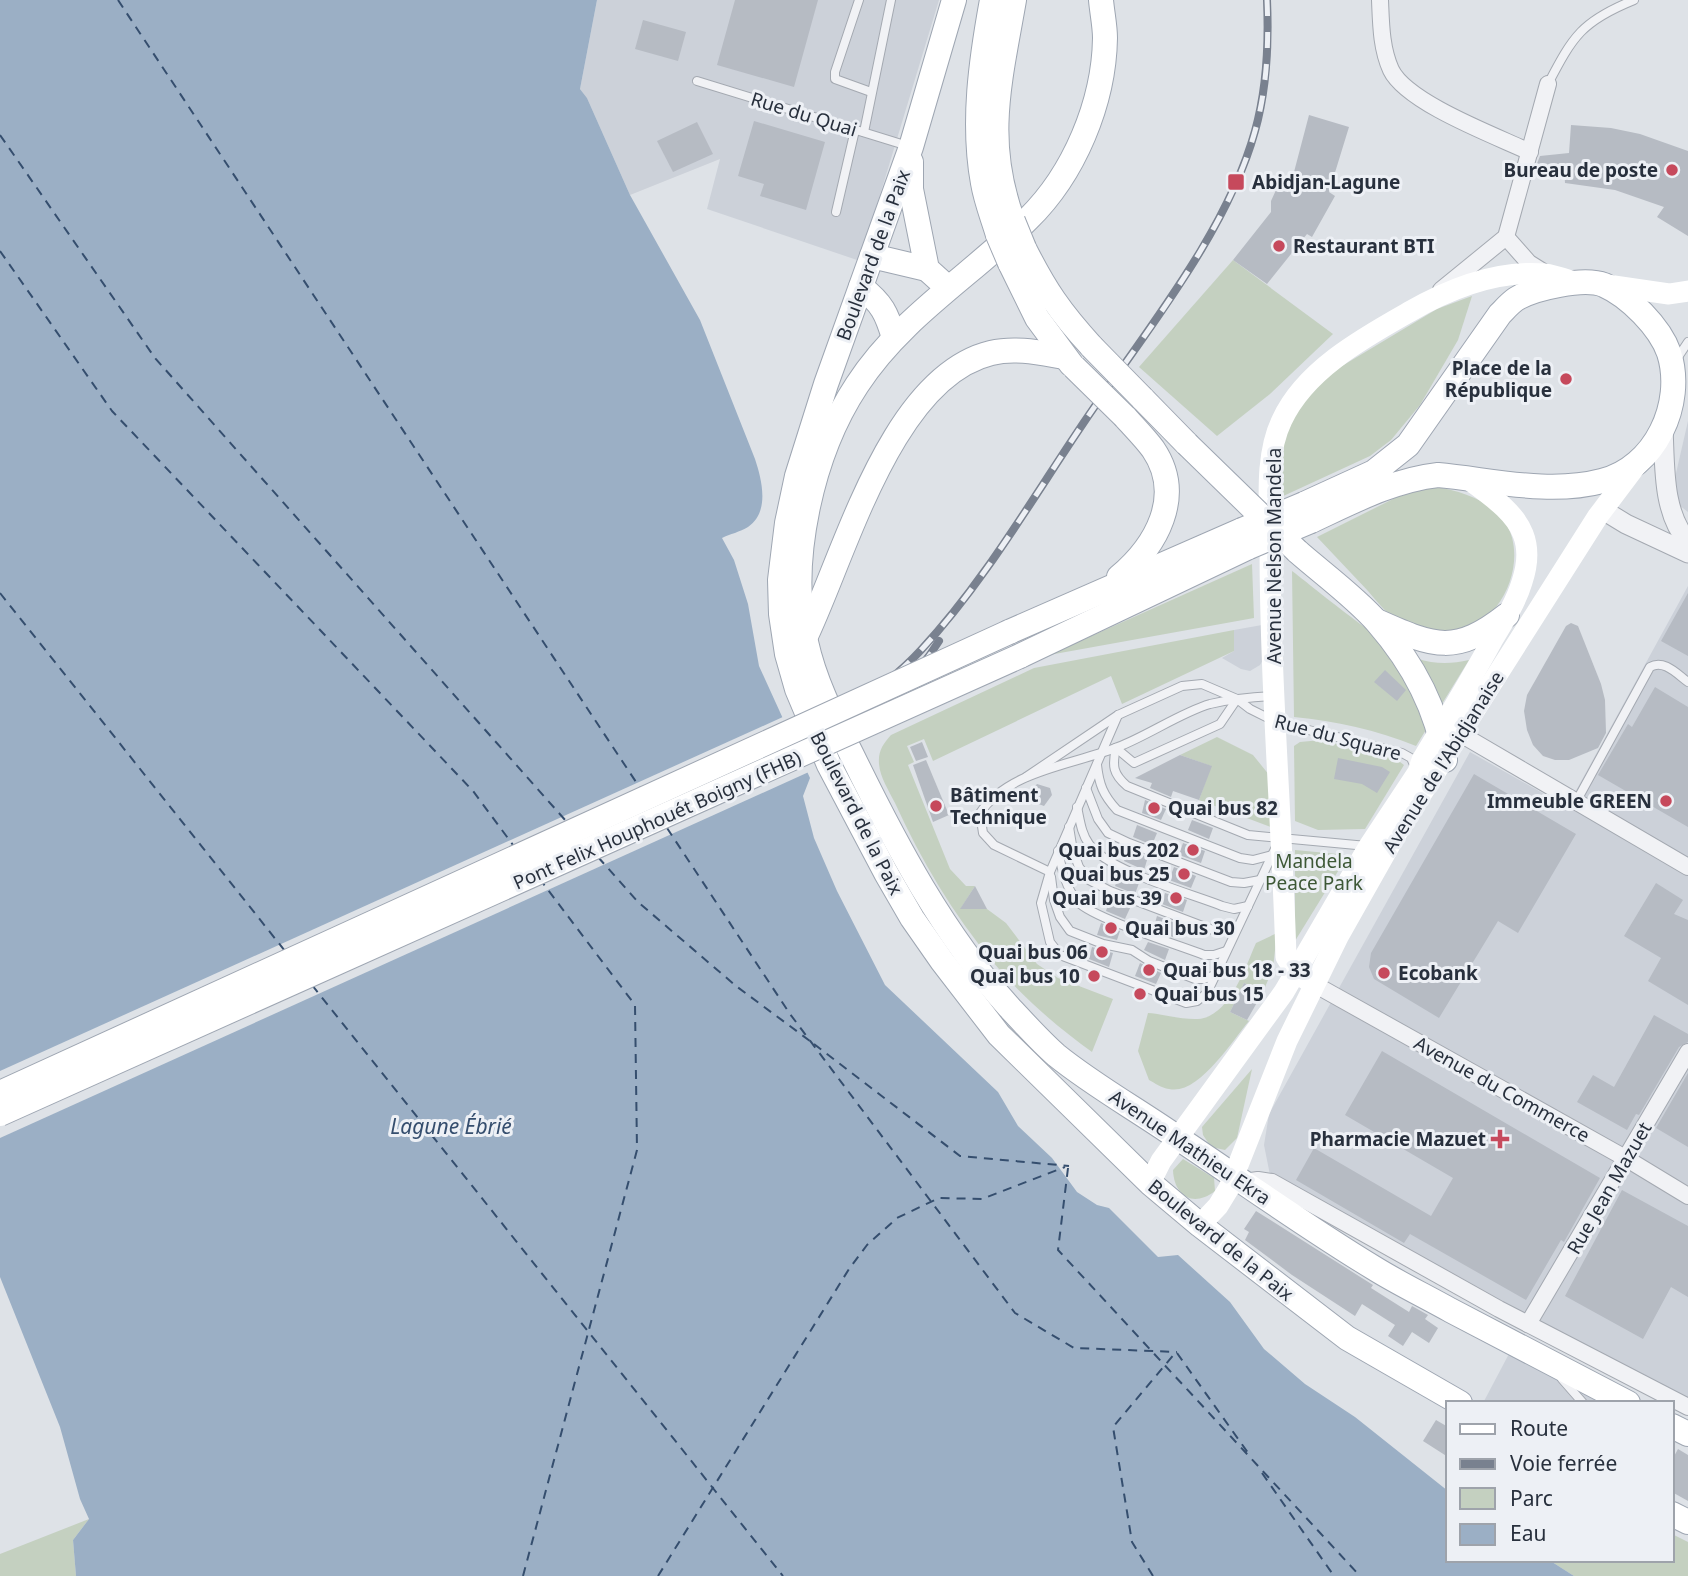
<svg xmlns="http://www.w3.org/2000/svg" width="1688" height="1576" font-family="'Noto Sans',sans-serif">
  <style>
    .built { fill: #ccd1d9 }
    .green { fill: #c4d0c0 }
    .water { fill: #9bafc5 }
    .pier { fill: #dee2e7 }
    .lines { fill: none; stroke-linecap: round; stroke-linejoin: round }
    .ferry { stroke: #354e6e; stroke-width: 2; stroke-dasharray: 9 7; stroke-linecap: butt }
    .building { fill: #b6bbc3 }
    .service-casing { stroke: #a4a9b1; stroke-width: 10 }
    .minor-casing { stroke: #a4a9b1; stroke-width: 18 }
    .tertiary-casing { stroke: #a4a9b1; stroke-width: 21 }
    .primary-casing { stroke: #9ea6b2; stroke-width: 26 }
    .service { stroke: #f1f2f5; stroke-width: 8 }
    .minor { stroke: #f1f2f5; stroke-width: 16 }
    .tertiary { stroke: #f1f2f5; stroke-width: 19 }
    .secondary { stroke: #fff; stroke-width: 21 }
    .primary { stroke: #fff; stroke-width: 24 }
    .rail-casing { stroke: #79818f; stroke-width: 8 }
    .rail { stroke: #edf0f5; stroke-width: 5; stroke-dasharray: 16; stroke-linecap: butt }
    .primary-bridge-casing { stroke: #9ea6b2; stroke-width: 26; stroke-linecap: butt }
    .primary-bridge { stroke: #fff; stroke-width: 24 }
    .poi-dot { fill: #c6495c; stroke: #edf0f5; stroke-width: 2.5 }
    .labels { text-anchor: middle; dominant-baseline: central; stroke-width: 6; stroke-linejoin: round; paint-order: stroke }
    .street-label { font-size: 19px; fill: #28303d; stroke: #edf0f5 }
    .poi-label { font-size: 19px; font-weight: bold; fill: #28303d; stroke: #edf0f5; text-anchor: end }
    .park-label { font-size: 19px; fill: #3d5836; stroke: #edf0f5 }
    .water-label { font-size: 21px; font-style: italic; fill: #354e6e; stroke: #edf0f5 }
  </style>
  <rect width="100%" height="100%" fill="#dee2e7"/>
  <!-- built -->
  <g class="built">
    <path d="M597,0H939L860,261L707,209L720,159L630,195L587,98L580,89Z"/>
    <path d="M1688,421V512L1679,505L1674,482Z"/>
    <path d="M1688,586V1402L1270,1175L1264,1145L1269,1114L1470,752L1567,807Z"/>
    <path d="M1262,625L1264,658L1260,665L1250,671L1241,669L1222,658L1234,651V630Z"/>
    <path d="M1511,1350L1610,1403H1483Z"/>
  </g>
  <!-- green -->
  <g class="green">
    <path d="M1233,260L1333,334L1270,394L1217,436L1139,367Z"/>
    <path d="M1472,296L1458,340L1420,405L1391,440L1370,456L1279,498L1284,437L1296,406L1327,375L1437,309Z"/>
    <path d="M1436,487C1460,491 1491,500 1505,522C1531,562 1499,630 1451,633C1439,634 1426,628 1415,624C1407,622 1396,620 1390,615C1382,608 1375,599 1368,591C1351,573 1334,555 1317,537L1409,491Z"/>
    <path d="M1252,564L1254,618L1049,655Z"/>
    <path d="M1292,571C1324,595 1395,657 1431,662C1444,664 1456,663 1469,660L1416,746C1376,730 1336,721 1294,717Z"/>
    <path d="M1234,630V651L1122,704L1111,676L933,761L924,739L907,746L914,762L908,765L950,869L966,886H975L961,908L987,909L1006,923L1037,964L1058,978L1113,999L1092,1052C1056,1026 1021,996 993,962C953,914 921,860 895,803C889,791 880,777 879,764C878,751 883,744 891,735L1034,668Z"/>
    <path d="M1217,737L1253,755L1270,776L1273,828L1199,800L1211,766L1180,755Z"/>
    <path d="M1321,740L1396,759L1404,765L1365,829L1318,830L1295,821L1294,746L1300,742Z"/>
    <path d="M1295,850L1348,855L1295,941Z"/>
    <path d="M1277,933L1273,968L1263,992L1244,983L1230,1012L1249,1021C1232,1041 1198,1096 1169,1089C1161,1088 1155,1083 1149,1080L1138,1051L1148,1013C1163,1014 1184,1020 1198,1019C1229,1017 1245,968 1256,943Z"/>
    <path d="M1252,1069L1237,1138L1225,1150L1211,1147L1203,1135L1202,1127Z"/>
    <path d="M1183,1159L1214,1178L1215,1191C1193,1208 1174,1196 1173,1170Z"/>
    <path d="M89,1519L73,1540L76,1576H0V1554Z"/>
    <path d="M1672,1534L1688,1542V1576H1574L1549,1560H1672Z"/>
  </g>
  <!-- water -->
  <path class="water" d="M0,0H597L580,89L587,98L630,195L700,320L755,459C762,480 770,512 748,527C740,532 730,534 722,538L734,560L748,604L759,666L810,778L803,796L814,838L837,891L885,985L998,1092L1018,1126L1052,1158L1077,1192L1097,1205L1109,1208L1158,1257L1178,1255L1230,1302L1264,1349L1305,1384L1355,1417L1448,1491V1560H1549L1574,1576H76L73,1540L89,1519L80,1499L60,1427L0,1277Z"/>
  <!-- pier -->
  <path class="pier" d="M785,716L811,771L0,1138V1071Z"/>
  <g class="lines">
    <!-- ferry -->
    <g class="ferry">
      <path d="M118,0L640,788"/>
      <path d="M0,135L155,358L566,821"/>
      <path d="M0,251L112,411L473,791L513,845"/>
      <path d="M0,593L285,951"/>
      <path d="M667,828L790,1014L1015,1313L1074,1348L1177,1352"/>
      <path d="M598,857L638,902L736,986L810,1041"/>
      <path d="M312,985L783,1576"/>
      <path d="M814,1044L960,1156L1069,1166"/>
      <path d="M1068,1168L1058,1250L1360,1576"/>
      <path d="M1177,1353L1251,1457"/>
      <path d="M1262,1473L1334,1576"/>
      <path d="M523,1576L637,1150L635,1005L542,882"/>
      <path d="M658,1576L849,1269L867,1245L897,1218L939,1198L982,1199L1065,1167"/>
      <path d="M1153,1576L1132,1542L1113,1427L1176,1352"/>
    </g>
  </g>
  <!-- building -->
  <g class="building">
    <path d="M735,0H818L794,87L717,65Z"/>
    <path d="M643,20L686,32L678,61L635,49Z"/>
    <path d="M1309,115L1349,127L1329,192L1335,196L1312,237L1307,234L1267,284L1233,260L1271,212V201L1281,179L1294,172Z"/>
    <path d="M754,121L825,142L806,210L760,196L764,184L738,176Z"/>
    <path d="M697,122L713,154L673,172L657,141Z"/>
    <path d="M1571,125L1611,128L1640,134L1688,151V236L1657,217L1664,207L1615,190L1565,183L1564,166H1536L1540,156L1569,153Z"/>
    <path d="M1688,593V656L1661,641Z"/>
    <path d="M1571,623L1578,626L1601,684L1605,700L1606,733L1598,748L1569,760H1555L1543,756L1533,745L1527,730L1524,711L1527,695L1566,626Z"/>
    <path d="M1385,670L1406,690L1397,701L1374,682Z"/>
    <path d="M1655,687L1688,707V827L1598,775L1628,724L1632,727Z"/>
    <path d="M922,742L928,757L916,761L910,747Z"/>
    <path d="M1180,755L1212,766L1199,800L1173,791L1171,797L1150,788L1152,783L1135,778Z"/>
    <path d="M1338,758L1382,767L1390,772L1377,793L1362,784L1334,779Z"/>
    <path d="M926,760L949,815L933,822L913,765Z"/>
    <path d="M1474,774L1576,834L1518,933L1498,921L1439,1018L1374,979L1369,967L1371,953Z"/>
    <path d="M1037,784L1050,788L1052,795L1044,806L1033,802L1029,793Z"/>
    <path d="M1145,800L1166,809L1161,820L1142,813Z"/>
    <path d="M1192,820L1213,828L1209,839L1188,830Z"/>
    <path d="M1137,825L1157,833L1152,845L1133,837Z"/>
    <path d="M1183,843L1205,851L1201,863L1179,855Z"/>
    <path d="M1128,850L1148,857L1144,870L1124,861Z"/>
    <path d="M1174,867L1196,876L1191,888L1169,880Z"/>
    <path d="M1120,874L1139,883L1135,894L1115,886Z"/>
    <path d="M1656,883L1683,900L1674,914L1688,920V1005L1648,981L1661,958L1624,936Z"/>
    <path d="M975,886L987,909H960Z"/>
    <path d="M1165,893L1187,900L1183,912L1162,904Z"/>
    <path d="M1110,898L1131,906L1125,919L1106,911Z"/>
    <path d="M1157,916L1178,924L1173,937L1153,930Z"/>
    <path d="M1101,923L1120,931L1117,940L1097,935Z"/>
    <path d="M1148,942L1169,949L1165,960L1144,950Z"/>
    <path d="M1092,947L1113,953L1109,967L1089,959Z"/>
    <path d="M1140,963L1161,973L1156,984L1135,976Z"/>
    <path d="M1244,983L1263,992L1247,1020L1230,1012Z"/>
    <path d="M1654,1015L1688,1034V1042L1679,1047L1639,1115L1636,1114L1627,1130L1577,1102L1593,1075L1614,1087Z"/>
    <path d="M1382,1051L1600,1178L1564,1242L1561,1240L1526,1300L1410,1234L1404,1243L1296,1180L1314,1148L1431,1216L1453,1178L1345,1115Z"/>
    <path d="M1688,1073V1147L1656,1128Z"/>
    <path d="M1622,1190L1688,1226V1297L1671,1287L1643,1339L1565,1296Z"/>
    <path d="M1256,1211L1373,1285L1371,1288L1409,1312L1412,1306L1428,1315L1425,1319L1438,1328L1429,1343L1412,1332L1403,1346L1388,1336L1395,1325L1362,1304L1355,1316L1292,1275L1245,1240L1249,1232L1244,1229Z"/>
    <path d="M1436,1420L1448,1427V1457L1423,1441Z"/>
    <path d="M1678,1449L1688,1455V1501L1672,1492V1460Z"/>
  </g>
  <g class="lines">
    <defs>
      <g id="service">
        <path d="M859,0L835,72V79L871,92"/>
        <path d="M697,81L908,146"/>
        <path d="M1548,84C1573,36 1582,21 1634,0"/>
        <path d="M864,132L891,0"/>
        <path d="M836,212L855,130"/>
        <path d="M1676,360L1688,342"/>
        <path d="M1118,715L1050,872L1041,903L1050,942L1060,955L1186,1003L1197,1001L1207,993L1275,849"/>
        <path d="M1116,748C1112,766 1113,774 1127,786L1248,835L1367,846"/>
        <path d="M1116,748L1134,763L1220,724L1237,699"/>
        <path d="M1097,765C1099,784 1103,795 1117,810L1240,858L1253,860L1272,855"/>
        <path d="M1026,777L1118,715L1182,686L1202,684L1237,699L1250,709L1276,722L1402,753L1411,758L1415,767"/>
        <path d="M1086,788L1098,819L1108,833L1129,843L1231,882L1244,883L1260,880"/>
        <path d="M1576,802L1650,667C1664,659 1677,674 1688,682"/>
        <path d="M1077,807C1080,820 1081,833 1089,844C1108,871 1189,893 1222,906L1234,909L1248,906"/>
        <path d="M1069,827L1073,851L1079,867L1089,880L1110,891L1213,930L1238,926"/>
        <path d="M1058,851C1062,869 1065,887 1078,902C1093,918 1178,945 1204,955H1214L1226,951"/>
        <path d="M1050,872L994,845L983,833L980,813C1009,770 1073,765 1118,747C1147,736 1182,712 1210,704C1231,699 1253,697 1274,696"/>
        <path d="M1051,877L1054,900L1060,917L1070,931L1103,944L1132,950L1149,961L1195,979H1204L1215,975"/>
        <path d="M1562,1379L1583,1403"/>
      </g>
      <g id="minor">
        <path d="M1380,0C1381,23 1381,48 1391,70C1407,103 1496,136 1530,152"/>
        <path d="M1506,237L1529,263L1545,273"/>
        <path d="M1441,290L1506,237L1548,84"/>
        <path d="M1452,729L1688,867"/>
        <path d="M1314,984L1627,1159L1688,1196"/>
        <path d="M1244,1182L1258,1180L1272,1182L1499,1309L1688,1407"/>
        <path d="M1528,1324L1688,1052"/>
      </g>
      <g id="tertiary">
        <path d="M1663,428C1665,465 1662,512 1688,542"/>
        <path d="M1603,510L1626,524L1688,553"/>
      </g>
      <g id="primary">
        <path d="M954,0L911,147L826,384L797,476L787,523L780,580L781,614L787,654L797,689L829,765L886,873L912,918L942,961L999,1035L1150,1183L1200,1225L1347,1338L1460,1403"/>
        <path d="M992,0C981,60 972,123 983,183C986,201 993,218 998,235"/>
        <path d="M1101,0C1102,12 1105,26 1105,38C1104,103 1074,174 1028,219C972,275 901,317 857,385C812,453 787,562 806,642C815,683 834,719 853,757C896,845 943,934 1009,1007C1024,1023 1040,1041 1056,1055C1093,1085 1136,1109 1175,1136C1241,1180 1306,1227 1374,1268C1398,1283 1425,1296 1450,1310C1509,1341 1568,1372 1628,1403"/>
        <path d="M911,162V189L927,269L948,288"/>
        <path d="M1013,221C983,141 1000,81 1014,0"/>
        <path d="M1024,248C1045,290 1060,312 1092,347"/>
        <path d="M872,256L927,269"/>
        <path d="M1010,263L1037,318L1071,364"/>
        <path d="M861,287C882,303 887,314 894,338"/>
        <path d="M1142,398L1187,444"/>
        <path d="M1304,504L1374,472L1408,445L1500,314C1505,309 1510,303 1516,299C1534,288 1584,277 1604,285C1629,296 1660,327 1669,353C1685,404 1655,468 1602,481C1549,495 1492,480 1438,475C1393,480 1352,502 1311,521"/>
        <path d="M1297,551C1322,573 1355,597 1377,622C1411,661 1437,708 1445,760"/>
        <path d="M1119,577C1156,546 1185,496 1153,449C1145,438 1134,427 1125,417"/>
        <path d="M1379,622C1435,647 1456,655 1507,615"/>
        <path d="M1009,632L1242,530"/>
        <path d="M805,638C845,555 891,377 991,353C1016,347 1041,353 1065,357"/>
        <path d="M1020,656L1249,547"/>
        <path d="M1672,1426L1688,1434"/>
        <path d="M1672,1514L1688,1522"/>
      </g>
    </defs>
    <!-- service casing -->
    <use href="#service" class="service-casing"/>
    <!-- minor casing -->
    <use href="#minor" class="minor-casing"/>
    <!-- tertiary casing -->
    <use href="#tertiary" class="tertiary-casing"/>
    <!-- primary casing -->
    <use href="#primary" class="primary-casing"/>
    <!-- service -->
    <use href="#service" class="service"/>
    <!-- minor -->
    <use href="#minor" class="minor"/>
    <!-- tertiary -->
    <use href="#tertiary" class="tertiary"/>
    <!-- secondary -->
    <g class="secondary">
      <path d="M1607,285L1669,294L1688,291"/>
      <path d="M1314,984L1296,973L1286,957C1282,820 1270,683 1270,545C1270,505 1264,457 1282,420C1305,370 1363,338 1409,312C1449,289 1497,270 1544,274C1554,275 1565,279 1574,282"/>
      <path d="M1150,1183L1161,1161L1284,992L1369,846L1418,772L1422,760C1446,720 1471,680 1493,639C1504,621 1516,602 1522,582C1527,567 1529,549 1523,534C1514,510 1486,493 1467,478"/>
      <path d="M1200,1225L1218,1206L1229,1188L1287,1041L1339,935L1396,834L1598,516L1638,463"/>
    </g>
    <!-- primary -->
    <use href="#primary" class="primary"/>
    <defs>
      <g id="rail">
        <path d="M0,1090L848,711C874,692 899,674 921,650C988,578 1037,490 1093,409C1150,326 1228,229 1255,131C1267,88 1269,45 1267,0"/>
        <path d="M0,1104L853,722C890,700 916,678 939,641"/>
      </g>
    </defs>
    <!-- rail casing -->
    <use href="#rail" class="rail-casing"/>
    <!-- rail -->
    <use href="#rail" class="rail"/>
    <defs>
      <g id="primary-bridge">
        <path d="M1013,221L1024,248"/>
        <path d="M998,235L1010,263"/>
        <path d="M1092,347L1142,398"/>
        <path d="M1074,367L1125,417"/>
        <path d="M1187,444L1297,551"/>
        <path d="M1242,530L1304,504"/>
        <path d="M1249,547L1311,521"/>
        <path d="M0,1093L1009,632"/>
        <path d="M0,1114L1020,656"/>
      </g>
    </defs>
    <!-- primary-bridge casing -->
    <use href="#primary-bridge" class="primary-bridge-casing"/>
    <!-- primary-bridge -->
    <use href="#primary-bridge" class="primary-bridge"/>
  </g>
  <!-- markers -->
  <g class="poi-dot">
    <circle cx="1672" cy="170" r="7"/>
    <rect x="1227" y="173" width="18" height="18" rx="3.5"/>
    <circle cx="1279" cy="246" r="7"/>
    <circle cx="1566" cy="379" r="7"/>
    <circle cx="1666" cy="801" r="7"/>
    <circle cx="936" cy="806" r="7"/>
    <circle cx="1154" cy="808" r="7"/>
    <circle cx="1193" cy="850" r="7"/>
    <circle cx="1184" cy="874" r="7"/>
    <circle cx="1176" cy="898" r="7"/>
    <circle cx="1111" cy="928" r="7"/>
    <circle cx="1102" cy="952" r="7"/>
    <circle cx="1149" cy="970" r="7"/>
    <circle cx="1384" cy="973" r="7"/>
    <circle cx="1094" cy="976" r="7"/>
    <circle cx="1140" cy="994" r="7"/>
    <path d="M1496.5 1128.5h7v7h7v7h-7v7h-7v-7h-7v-7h7z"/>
  </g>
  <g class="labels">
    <!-- street labels -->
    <g class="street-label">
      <text transform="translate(804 114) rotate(17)">Rue du Quai</text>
      <text transform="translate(873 255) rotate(-70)">Boulevard de la Paix</text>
      <text transform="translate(1274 556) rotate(-90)">Avenue Nelson Mandela</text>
      <text transform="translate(1338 737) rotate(15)">Rue du Square</text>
      <text transform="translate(1443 762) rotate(-58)">Avenue de l'Abidjanaise</text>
      <text transform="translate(857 813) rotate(63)">Boulevard de la Paix</text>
      <text transform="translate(657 820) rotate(-24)">Pont Felix Houphouét Boigny (FHB)</text>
      <text transform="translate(1502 1089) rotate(29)">Avenue du Commerce</text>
      <text transform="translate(1190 1147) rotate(34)">Avenue Mathieu Ekra</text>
      <text transform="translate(1609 1188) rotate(-60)">Rue Jean Mazuet</text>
      <text transform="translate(1221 1240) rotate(39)">Boulevard de la Paix</text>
    </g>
    <!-- poi labels -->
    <g class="poi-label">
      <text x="1658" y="170">Bureau de poste</text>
      <text x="1252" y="182" text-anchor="start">Abidjan-Lagune</text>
      <text x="1293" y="246" text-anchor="start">Restaurant BTI</text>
      <text x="1552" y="368">Place de la<tspan x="1552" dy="22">République</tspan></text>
      <text x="950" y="795" text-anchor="start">Bâtiment<tspan x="950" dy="22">Technique</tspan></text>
      <text x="1652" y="801">Immeuble GREEN</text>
      <text x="1168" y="808" text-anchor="start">Quai bus 82</text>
      <text x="1179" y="850">Quai bus 202</text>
      <text x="1170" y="874">Quai bus 25</text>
      <text x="1162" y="898">Quai bus 39</text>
      <text x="1125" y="928" text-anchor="start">Quai bus 30</text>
      <text x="1088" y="952">Quai bus 06</text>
      <text x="1163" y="970" text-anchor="start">Quai bus 18 - 33</text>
      <text x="1398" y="973" text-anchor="start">Ecobank</text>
      <text x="1080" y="976">Quai bus 10</text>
      <text x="1154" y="994" text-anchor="start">Quai bus 15</text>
      <text x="1486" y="1139">Pharmacie Mazuet</text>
    </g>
    <!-- park labels -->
    <g class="park-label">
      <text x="1314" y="861">Mandela<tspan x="1314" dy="22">Peace Park</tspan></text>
    </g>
    <!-- water labels -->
    <g class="water-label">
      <text x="451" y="1126">Lagune Ébrié</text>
    </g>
  </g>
  <!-- legend -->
  <rect x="1446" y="1401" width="228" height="161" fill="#edf0f5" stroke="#9ea3ab" stroke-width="2"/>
  <rect x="1460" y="1424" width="35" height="10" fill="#ffffff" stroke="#9ea3ab" stroke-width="2"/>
  <text x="1510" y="1436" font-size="21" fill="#28303d">Route</text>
  <rect x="1460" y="1459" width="35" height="10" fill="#79818f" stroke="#9ea3ab" stroke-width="2"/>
  <text x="1510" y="1471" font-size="21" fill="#28303d">Voie ferrée</text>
  <rect x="1460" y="1488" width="35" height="21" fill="#c4d0c0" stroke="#9ea3ab" stroke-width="2"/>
  <text x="1510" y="1506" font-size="21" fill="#28303d">Parc</text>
  <rect x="1460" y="1524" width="35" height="21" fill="#9bafc5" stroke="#9ea3ab" stroke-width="2"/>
  <text x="1510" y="1541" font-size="21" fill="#28303d">Eau</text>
</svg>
